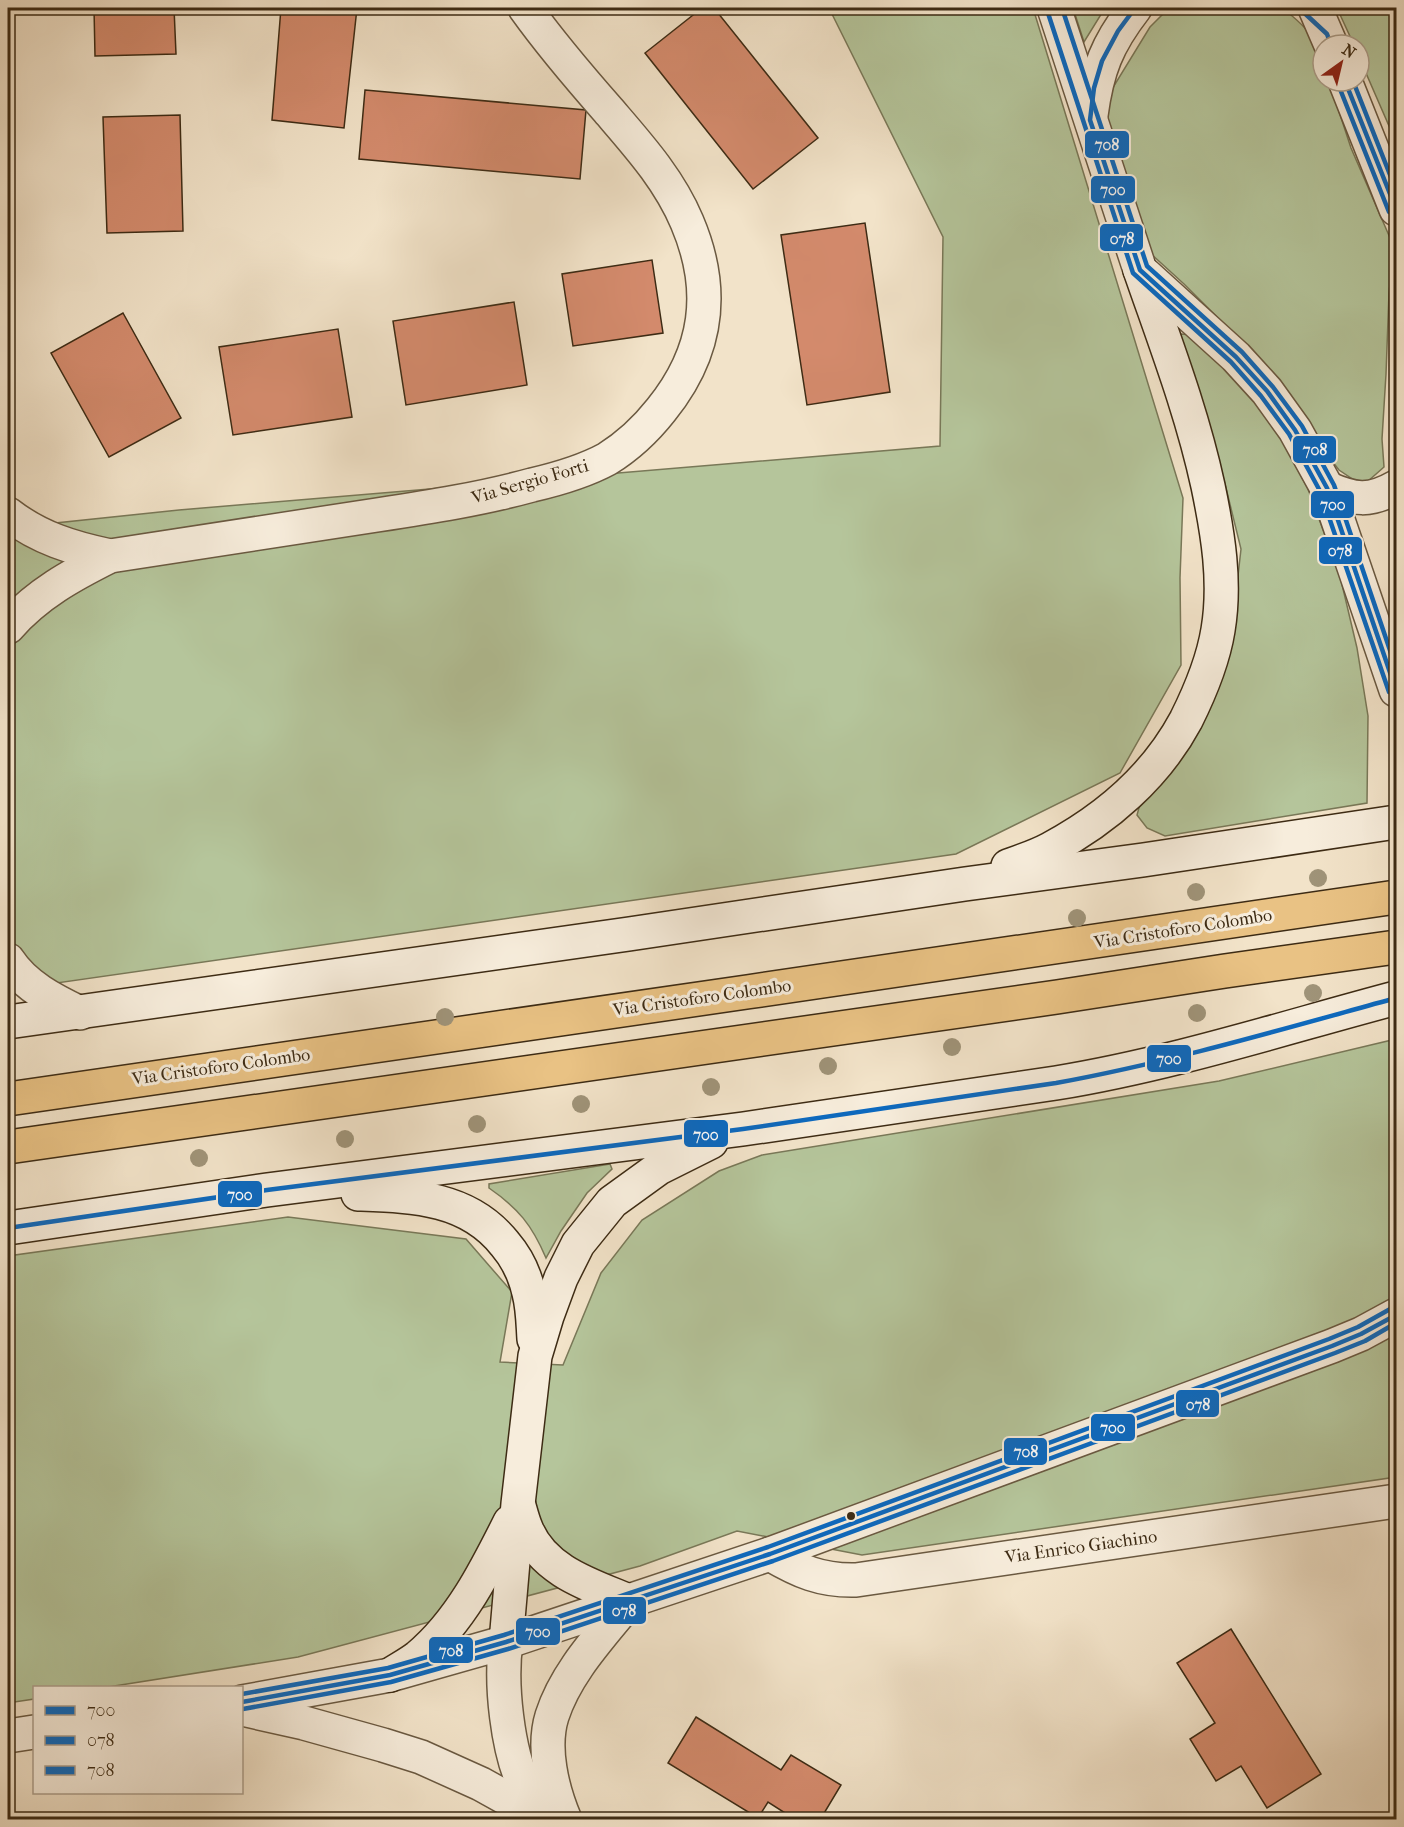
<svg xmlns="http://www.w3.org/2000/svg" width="1404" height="1827" font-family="'IM FELL French Canon',serif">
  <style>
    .green { fill: #b5c59b; stroke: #797858; stroke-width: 1.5 }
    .building { fill: #d38a6c; stroke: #3d2b14; stroke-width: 1.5 }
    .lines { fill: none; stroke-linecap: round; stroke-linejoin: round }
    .minor-casing { stroke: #6a5941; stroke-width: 36 }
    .tertiary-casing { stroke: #6a5941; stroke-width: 36 }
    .secondary-casing { stroke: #3d2b14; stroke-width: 36 }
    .trunk-casing { stroke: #3d2b14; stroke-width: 36 }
    .minor { stroke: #f7eddc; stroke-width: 33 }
    .tertiary { stroke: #f7eddc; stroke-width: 33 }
    .secondary { stroke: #f7eddc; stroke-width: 33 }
    .trunk { stroke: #e9c284; stroke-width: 33 }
    .bus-1-casing { stroke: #f7eddc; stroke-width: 9 }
    .bus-2-casing { stroke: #f7eddc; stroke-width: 9 }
    .bus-3-casing { stroke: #f7eddc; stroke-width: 9 }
    .bus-1 { stroke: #0c69bf; stroke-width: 4.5 }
    .bus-2 { stroke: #0c69bf; stroke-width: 4.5 }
    .bus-3 { stroke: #0c69bf; stroke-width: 4.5 }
    .tree { fill: #9f9378 }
    .bus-dot { fill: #3d2b14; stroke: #f7eddc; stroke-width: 2 }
    .labels { text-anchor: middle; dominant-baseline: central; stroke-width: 6; stroke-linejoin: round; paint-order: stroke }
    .street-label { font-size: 18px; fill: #3d2b14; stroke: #f7eddc }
    .line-badge { stroke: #f7eddc; stroke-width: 2 }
    .badge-label { font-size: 16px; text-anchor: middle; font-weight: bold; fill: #fff }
  </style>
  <rect width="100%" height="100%" fill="#f2e3c9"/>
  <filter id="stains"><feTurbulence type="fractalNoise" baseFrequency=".00333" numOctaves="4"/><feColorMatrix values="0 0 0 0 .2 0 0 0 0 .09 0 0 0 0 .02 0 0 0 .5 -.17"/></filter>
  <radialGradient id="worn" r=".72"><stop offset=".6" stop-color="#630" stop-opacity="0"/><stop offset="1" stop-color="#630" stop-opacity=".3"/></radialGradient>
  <!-- green -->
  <g class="green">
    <path d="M829,8H1033L1183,498L1180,578L1181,665L1120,773L956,854L8,990V528L179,510L940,446L943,237Z"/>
    <path d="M1073,8H1105L1084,42Z"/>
    <path d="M1169,8H1282C1310,29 1323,44 1323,81H1329L1351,148L1394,247L1389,293L1386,374L1382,439L1384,467L1367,482L1354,480L1339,470L1229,329L1184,284L1150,253L1106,117L1112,89L1150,27Z"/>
    <path d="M1337,8H1396V142L1359,57V45H1354Z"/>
    <path d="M1181,334L1192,335L1235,374L1279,435L1308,489L1340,576L1357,648L1368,716L1367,803L1165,836L1147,828L1137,815L1143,793L1231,638L1241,549L1226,488L1197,383L1178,343Z"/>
    <path d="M1396,1039V1477L862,1555L737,1531L640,1566L298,1657L108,1687L34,1688V1699L8,1703V1256L288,1217L466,1239L512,1292L500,1362L563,1365L601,1273L642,1220L719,1171L762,1155L1219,1081Z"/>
    <path d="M610,1164L612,1169L587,1193L561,1231L546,1258C532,1225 518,1208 489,1188V1184Z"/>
  </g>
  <!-- building -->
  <g class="building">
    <path d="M94,8H174L176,54L95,56Z"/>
    <path d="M281,8H357L344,128L272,120Z"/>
    <path d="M702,8H714L818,138L753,189L645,53Z"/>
    <path d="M365,90L586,110L580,179L359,159Z"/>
    <path d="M180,115L183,231L107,233L103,117Z"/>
    <path d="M865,223L890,392L807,405L781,235Z"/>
    <path d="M652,260L663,333L573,346L562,274Z"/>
    <path d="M514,302L527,385L406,405L393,321Z"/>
    <path d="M123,313L181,418L109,457L51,353Z"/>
    <path d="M338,329L352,417L233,435L219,347Z"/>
    <path d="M1231,1629L1321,1774L1267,1808L1241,1766L1216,1781L1190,1739L1215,1723L1177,1663Z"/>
    <path d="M696,1717L781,1770L791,1755L841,1785L820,1820H796L768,1802L758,1818L668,1763Z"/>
  </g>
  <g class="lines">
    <defs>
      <g id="minor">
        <path d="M8,514C39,538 72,548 110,556"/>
        <path d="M8,627C37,594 72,575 110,556C199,543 288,529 377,515C429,507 481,499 532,485C558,479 583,472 607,459C628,446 646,429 661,410C708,352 716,290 687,222C669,179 638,145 608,110C579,77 550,43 525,8"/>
        <path d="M8,960C25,986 53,1000 80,1013"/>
        <path d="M770,1554C799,1571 821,1581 856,1580L1396,1501"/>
        <path d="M242,1702L390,1675L506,1642C500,1682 507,1752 526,1789C533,1801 544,1811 555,1820"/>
        <path d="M8,1736L34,1732"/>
      </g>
      <g id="tertiary">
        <path d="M1054,8L1140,270L1236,357L1267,391L1295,430L1327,488L1396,690"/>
        <path d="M1315,8L1331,45"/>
        <path d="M1345,81L1396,209"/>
        <path d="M1091,115C1097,70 1107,44 1135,8"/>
        <path d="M1327,488C1354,500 1370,502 1396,487"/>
        <path d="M506,1642L770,1554L1332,1346L1361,1334L1396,1315"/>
        <path d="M242,1709L304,1723L383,1745L421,1757L481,1784L546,1820"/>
        <path d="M565,1820C552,1789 542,1748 552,1716C566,1672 601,1636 629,1601"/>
      </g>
      <g id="secondary">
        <path d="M1008,866C1022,861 1037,856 1050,849C1106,819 1156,776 1186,720C1200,692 1213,661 1218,630C1226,582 1218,534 1208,486C1192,412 1165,342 1140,270"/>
        <path d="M8,1022L629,934L965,884L1143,860L1396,822"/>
        <path d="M358,1194C413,1196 468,1197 505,1244C517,1258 525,1275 529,1293C533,1308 533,1324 534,1339"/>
        <path d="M8,1228L267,1190L743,1129L1056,1083C1172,1064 1283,1028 1396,998"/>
        <path d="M519,1506C521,1513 523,1521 526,1528C543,1571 590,1585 629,1601"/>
        <path d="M506,1642L518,1504L535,1356L547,1316L561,1278L578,1244L612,1202L659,1168L711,1142"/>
        <path d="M390,1675C399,1669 409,1664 418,1657C460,1622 486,1570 510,1522"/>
      </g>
      <g id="trunk">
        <path d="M8,1099C470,1030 934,967 1396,897"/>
        <path d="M8,1147L1057,997L1225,971L1396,947"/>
      </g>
    </defs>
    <!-- minor casing -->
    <use href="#minor" class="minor-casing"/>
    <!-- tertiary casing -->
    <use href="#tertiary" class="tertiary-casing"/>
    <!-- secondary casing -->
    <use href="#secondary" class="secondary-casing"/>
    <!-- trunk casing -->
    <use href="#trunk" class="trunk-casing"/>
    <!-- minor -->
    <use href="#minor" class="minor"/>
    <!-- tertiary -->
    <use href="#tertiary" class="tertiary"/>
    <!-- secondary -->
    <use href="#secondary" class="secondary"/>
    <!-- trunk -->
    <use href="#trunk" class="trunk"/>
    <defs>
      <g id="bus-1">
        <path d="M1135,8L1118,31L1102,61L1094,88L1090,120L1140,270L1236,357L1267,391L1295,430L1327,488L1396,690"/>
        <path d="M1299,8L1327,34L1331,45"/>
        <path d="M1345,81L1396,209"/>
        <path d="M8,1228L267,1190L743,1129L1056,1083C1171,1062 1283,1029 1396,998"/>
        <path d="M242,1702L390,1675L506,1642L770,1554L1332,1346L1361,1334L1396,1315"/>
      </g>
      <g id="bus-2">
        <path d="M1047,10L1133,273L1231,362L1261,396L1289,434L1320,491L1389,692"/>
        <path d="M1338,84L1389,212"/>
        <path d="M243,1709L391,1682L508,1649L773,1561L1335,1353L1365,1341L1396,1323"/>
      </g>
      <g id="bus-3">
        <path d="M1062,8L1147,266L1242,352L1273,387L1302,426L1334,485L1396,668"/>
        <path d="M1353,81L1396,190"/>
        <path d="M242,1694L388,1668L504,1635L768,1547L1329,1339L1358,1327L1392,1308"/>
      </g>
    </defs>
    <!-- bus-1 casing -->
    <use href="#bus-1" class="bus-1-casing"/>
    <!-- bus-2 casing -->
    <use href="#bus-2" class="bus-2-casing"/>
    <!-- bus-3 casing -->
    <use href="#bus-3" class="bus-3-casing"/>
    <!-- bus-1 -->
    <use href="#bus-1" class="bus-1"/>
    <!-- bus-2 -->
    <use href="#bus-2" class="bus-2"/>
    <!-- bus-3 -->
    <use href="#bus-3" class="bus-3"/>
  </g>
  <!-- trees -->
  <g class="tree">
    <circle cx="1318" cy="878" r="9"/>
    <circle cx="1196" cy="892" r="9"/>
    <circle cx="1077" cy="918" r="9"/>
    <circle cx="1313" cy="993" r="9"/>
    <circle cx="1197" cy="1013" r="9"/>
    <circle cx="445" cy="1017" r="9"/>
    <circle cx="952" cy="1047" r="9"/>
    <circle cx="828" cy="1066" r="9"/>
    <circle cx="711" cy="1087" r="9"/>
    <circle cx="581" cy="1104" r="9"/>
    <circle cx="477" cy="1124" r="9"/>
    <circle cx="345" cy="1139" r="9"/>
    <circle cx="199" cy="1158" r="9"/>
  </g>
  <!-- markers -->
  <circle class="bus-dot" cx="851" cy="1516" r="5"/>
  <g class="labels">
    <!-- street labels -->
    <g class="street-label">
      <text transform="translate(530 482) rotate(-16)">Via Sergio Forti</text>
      <text transform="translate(1183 929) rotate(-9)">Via Cristoforo Colombo</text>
      <text transform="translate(702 998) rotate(-8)">Via Cristoforo Colombo</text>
      <text transform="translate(221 1067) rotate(-8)">Via Cristoforo Colombo</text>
      <text transform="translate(1081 1547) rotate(-8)">Via Enrico Giachino</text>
    </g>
  </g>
  <g class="line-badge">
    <rect x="1084" y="130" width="46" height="29" rx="6" fill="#0c69bf"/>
    <rect x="1090" y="175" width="46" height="29" rx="6" fill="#0c69bf"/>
    <rect x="1099" y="223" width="45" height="29" rx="6" fill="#0c69bf"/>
    <rect x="1292" y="435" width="45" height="29" rx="6" fill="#0c69bf"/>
    <rect x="1310" y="490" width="45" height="29" rx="6" fill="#0c69bf"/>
    <rect x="1318" y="536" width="45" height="29" rx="6" fill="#0c69bf"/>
    <rect x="1146" y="1044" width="46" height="29" rx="6" fill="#0c69bf"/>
    <rect x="683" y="1119" width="46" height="29" rx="6" fill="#0c69bf"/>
    <rect x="217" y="1180" width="46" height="28" rx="6" fill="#0c69bf"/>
    <rect x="1175" y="1389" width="45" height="29" rx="6" fill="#0c69bf"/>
    <rect x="1090" y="1413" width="46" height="29" rx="6" fill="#0c69bf"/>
    <rect x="1003" y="1437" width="45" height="29" rx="6" fill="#0c69bf"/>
    <rect x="602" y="1596" width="45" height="29" rx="6" fill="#0c69bf"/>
    <rect x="515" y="1617" width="46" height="29" rx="6" fill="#0c69bf"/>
    <rect x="428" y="1636" width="46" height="28" rx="6" fill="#0c69bf"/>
  </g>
  <g class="badge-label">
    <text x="1107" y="150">708</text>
    <text x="1113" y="195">700</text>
    <text x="1122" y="244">078</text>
    <text x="1315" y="455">708</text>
    <text x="1333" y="510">700</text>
    <text x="1340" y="556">078</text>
    <text x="1169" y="1064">700</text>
    <text x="706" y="1140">700</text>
    <text x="240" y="1200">700</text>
    <text x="1198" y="1410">078</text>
    <text x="1113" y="1433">700</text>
    <text x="1026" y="1457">708</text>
    <text x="624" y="1616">078</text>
    <text x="538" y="1637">700</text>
    <text x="451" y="1656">708</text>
  </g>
  <!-- margin -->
  <rect width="1404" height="1827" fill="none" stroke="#f2e3c9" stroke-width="30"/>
  <rect x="9" y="9" width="1386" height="1809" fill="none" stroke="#3d2b14" stroke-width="3"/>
  <rect x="15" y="15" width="1374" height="1797" fill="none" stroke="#3d2b14" stroke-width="1.5"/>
  <!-- legend -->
  <rect x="33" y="1686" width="210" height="108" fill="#f7eddc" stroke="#ad9f8c" stroke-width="1.5"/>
  <rect x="45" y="1706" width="30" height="9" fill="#0c69bf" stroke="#ad9f8c" stroke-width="1.5"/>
  <text x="87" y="1716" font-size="18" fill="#3d2b14">700</text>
  <rect x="45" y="1736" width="30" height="9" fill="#0c69bf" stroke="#ad9f8c" stroke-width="1.5"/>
  <text x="87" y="1746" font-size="18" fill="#3d2b14">078</text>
  <rect x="45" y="1766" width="30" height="9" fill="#0c69bf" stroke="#ad9f8c" stroke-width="1.5"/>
  <text x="87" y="1776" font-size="18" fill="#3d2b14">708</text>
  <!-- north arrow -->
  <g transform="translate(1341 63) rotate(34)"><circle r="28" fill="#f7eddc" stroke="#ad9f8c" stroke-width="1.5"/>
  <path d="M0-4.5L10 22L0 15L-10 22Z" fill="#8f2418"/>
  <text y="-9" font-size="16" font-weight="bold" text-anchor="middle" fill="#3d2b14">N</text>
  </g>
  <rect width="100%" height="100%" filter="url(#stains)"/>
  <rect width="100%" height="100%" fill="url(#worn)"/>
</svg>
